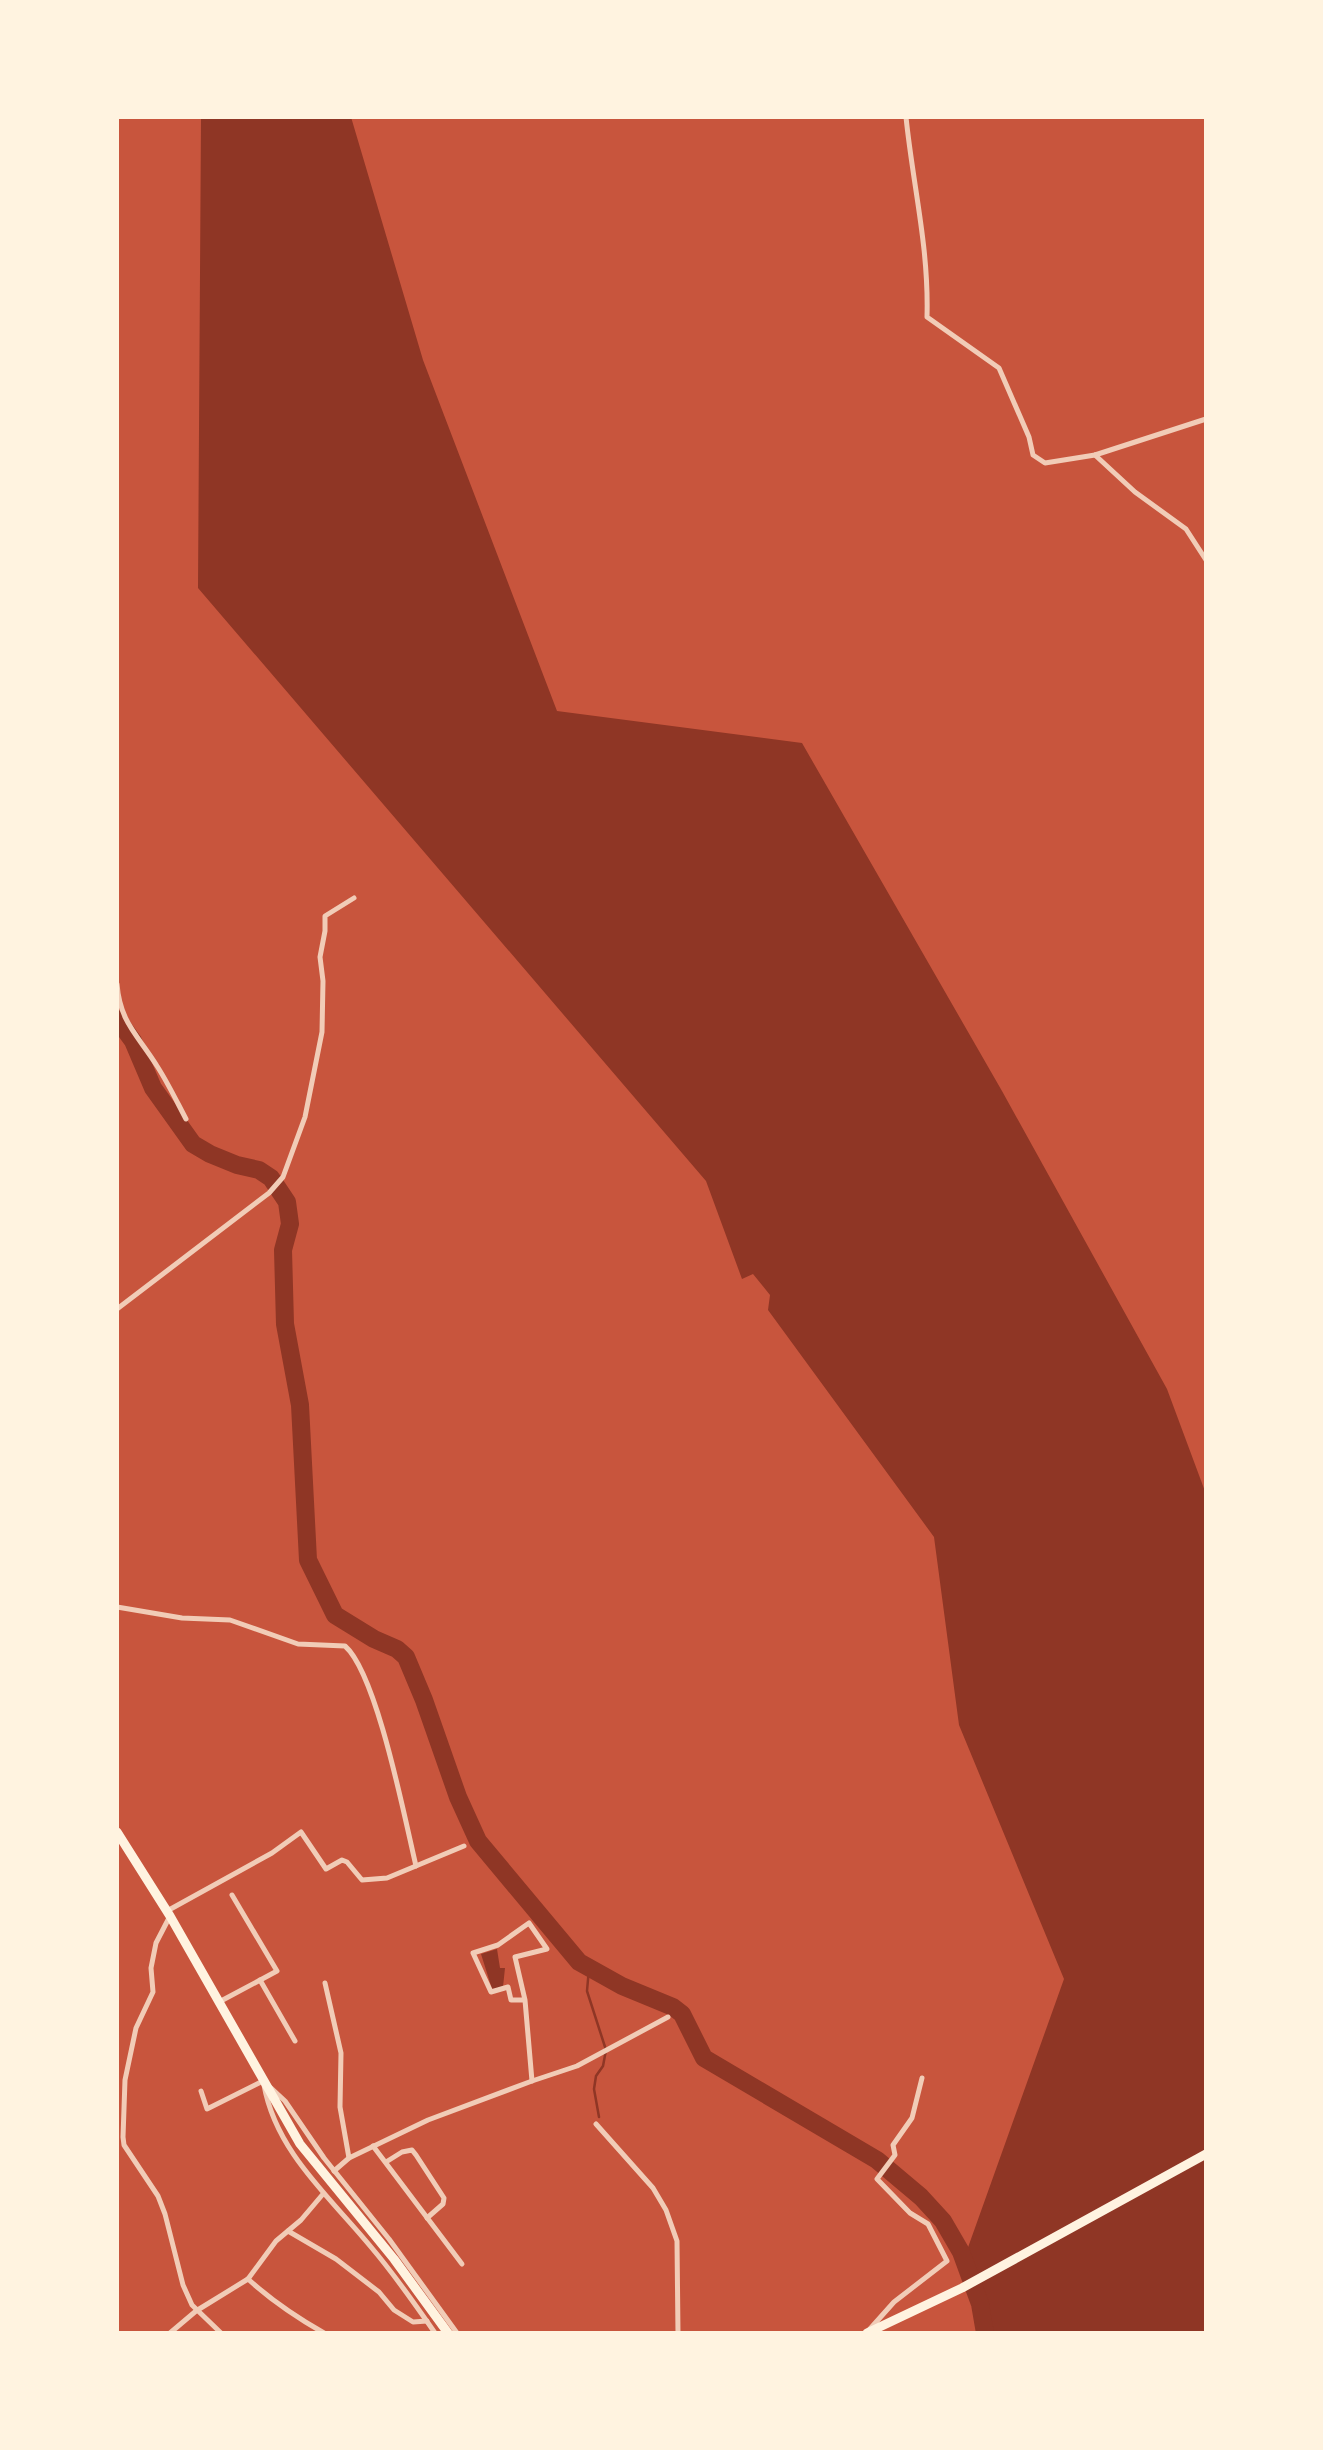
<svg xmlns="http://www.w3.org/2000/svg" width="1323" height="2450" font-family="'Archivo Narrow',sans-serif">
  <style>
    .water { fill: #8f3625 }
    .lines { fill: none; stroke-linecap: round; stroke-linejoin: round }
    .stream { stroke: #8f3625; stroke-width: 2.5 }
    .river { stroke: #8f3625; stroke-width: 18 }
    .minor { stroke: #f1ccb7; stroke-width: 5 }
    .primary { stroke: #fff3e0; stroke-width: 9 }
    .trunk { stroke: #fff3e0; stroke-width: 9 }
  </style>
  <rect width="100%" height="100%" fill="#c8553d"/>
  <!-- water -->
  <g class="water">
    <path d="M201,117H351L423,360L557,711L802,743L1002,1091L1167,1389L1206,1494V2333H984L966,2253L1064,1979L959,1725L934,1537L768,1310L770,1295L753,1274L742,1279L706,1181L198,588Z"/>
    <path d="M497,1949L500,1968H505L503,1987L492,1989L481,1954Z"/>
  </g>
  <g class="lines">
    <!-- stream -->
    <path class="stream" d="M589,1968L587,1991L606,2050L603,2066L596,2076L594,2089L599,2117"/>
    <!-- river -->
    <path class="river" d="M117,1019L133,1041L153,1088L193,1144L210,1154L237,1165L259,1170L271,1178L287,1202L290,1224L283,1250L285,1324L300,1405L308,1560L335,1615L374,1639L397,1649L406,1657L424,1700L458,1797L478,1841L579,1962L622,1986L673,2007L682,2014L704,2058L877,2160L921,2197L943,2221L961,2252L980,2304L985,2333"/>
    <!-- minor -->
    <g class="minor">
      <path d="M906,117C913,186 929,247 927,317L999,368L1029,437L1033,455L1045,463L1095,455L1206,419"/>
      <path d="M1095,455L1135,492L1186,529L1206,560"/>
      <path d="M117,984C120,1023 138,1035 157,1066C168,1083 177,1102 186,1119"/>
      <path d="M117,1309L269,1193L283,1177L305,1117L322,1032L323,981L320,957L325,931V916L354,898"/>
      <path d="M117,1607L182,1618L230,1620L298,1644L345,1646C377,1674 405,1820 416,1866"/>
      <path d="M167,1911L272,1853L301,1832L326,1869L342,1860L347,1862L362,1880L387,1878L464,1846"/>
      <path d="M170,1916L156,1943L151,1968L153,1992L136,2028L125,2080L123,2137L124,2145L158,2196L165,2214L183,2285L192,2305L221,2333"/>
      <path d="M260,1980L295,2041"/>
      <path d="M325,1983L341,2053L340,2107L349,2158"/>
      <path d="M525,2000L515,1957L547,1949L529,1923L498,1945L473,1953L491,1992L508,1987L511,2000H525L532,2081"/>
      <path d="M219,2002L277,1971L232,1895"/>
      <path d="M264,2085C276,2152 330,2197 371,2247C394,2274 415,2304 435,2333"/>
      <path d="M271,2088L285,2101L324,2158L389,2239L457,2333"/>
      <path d="M201,2091L207,2109L263,2081"/>
      <path d="M596,2124L653,2188L666,2210L677,2241L678,2333"/>
      <path d="M373,2146L462,2264"/>
      <path d="M386,2162L402,2152L412,2150L416,2155L444,2198L443,2204L427,2218"/>
      <path d="M334,2171L349,2158L428,2120L532,2081L577,2066L668,2017"/>
      <path d="M288,2231L336,2259L379,2292L394,2310L413,2322L427,2321"/>
      <path d="M248,2279C271,2300 296,2317 324,2333"/>
      <path d="M869,2330L894,2302L947,2261L928,2224L910,2213L877,2179L895,2155L893,2145L912,2118L922,2078"/>
      <path d="M170,2333L196,2311L248,2279L276,2241L301,2220L323,2194"/>
    </g>
    <!-- primary -->
    <path class="primary" d="M867,2333L962,2288L1206,2154"/>
    <!-- trunk -->
    <path class="trunk" d="M117,1832L170,1916L300,2144L394,2259L448,2333"/>
  </g>
  <!-- border -->
  <rect width="1323" height="2450" fill="none" stroke="#fff3e0" stroke-width="238"/>
</svg>
